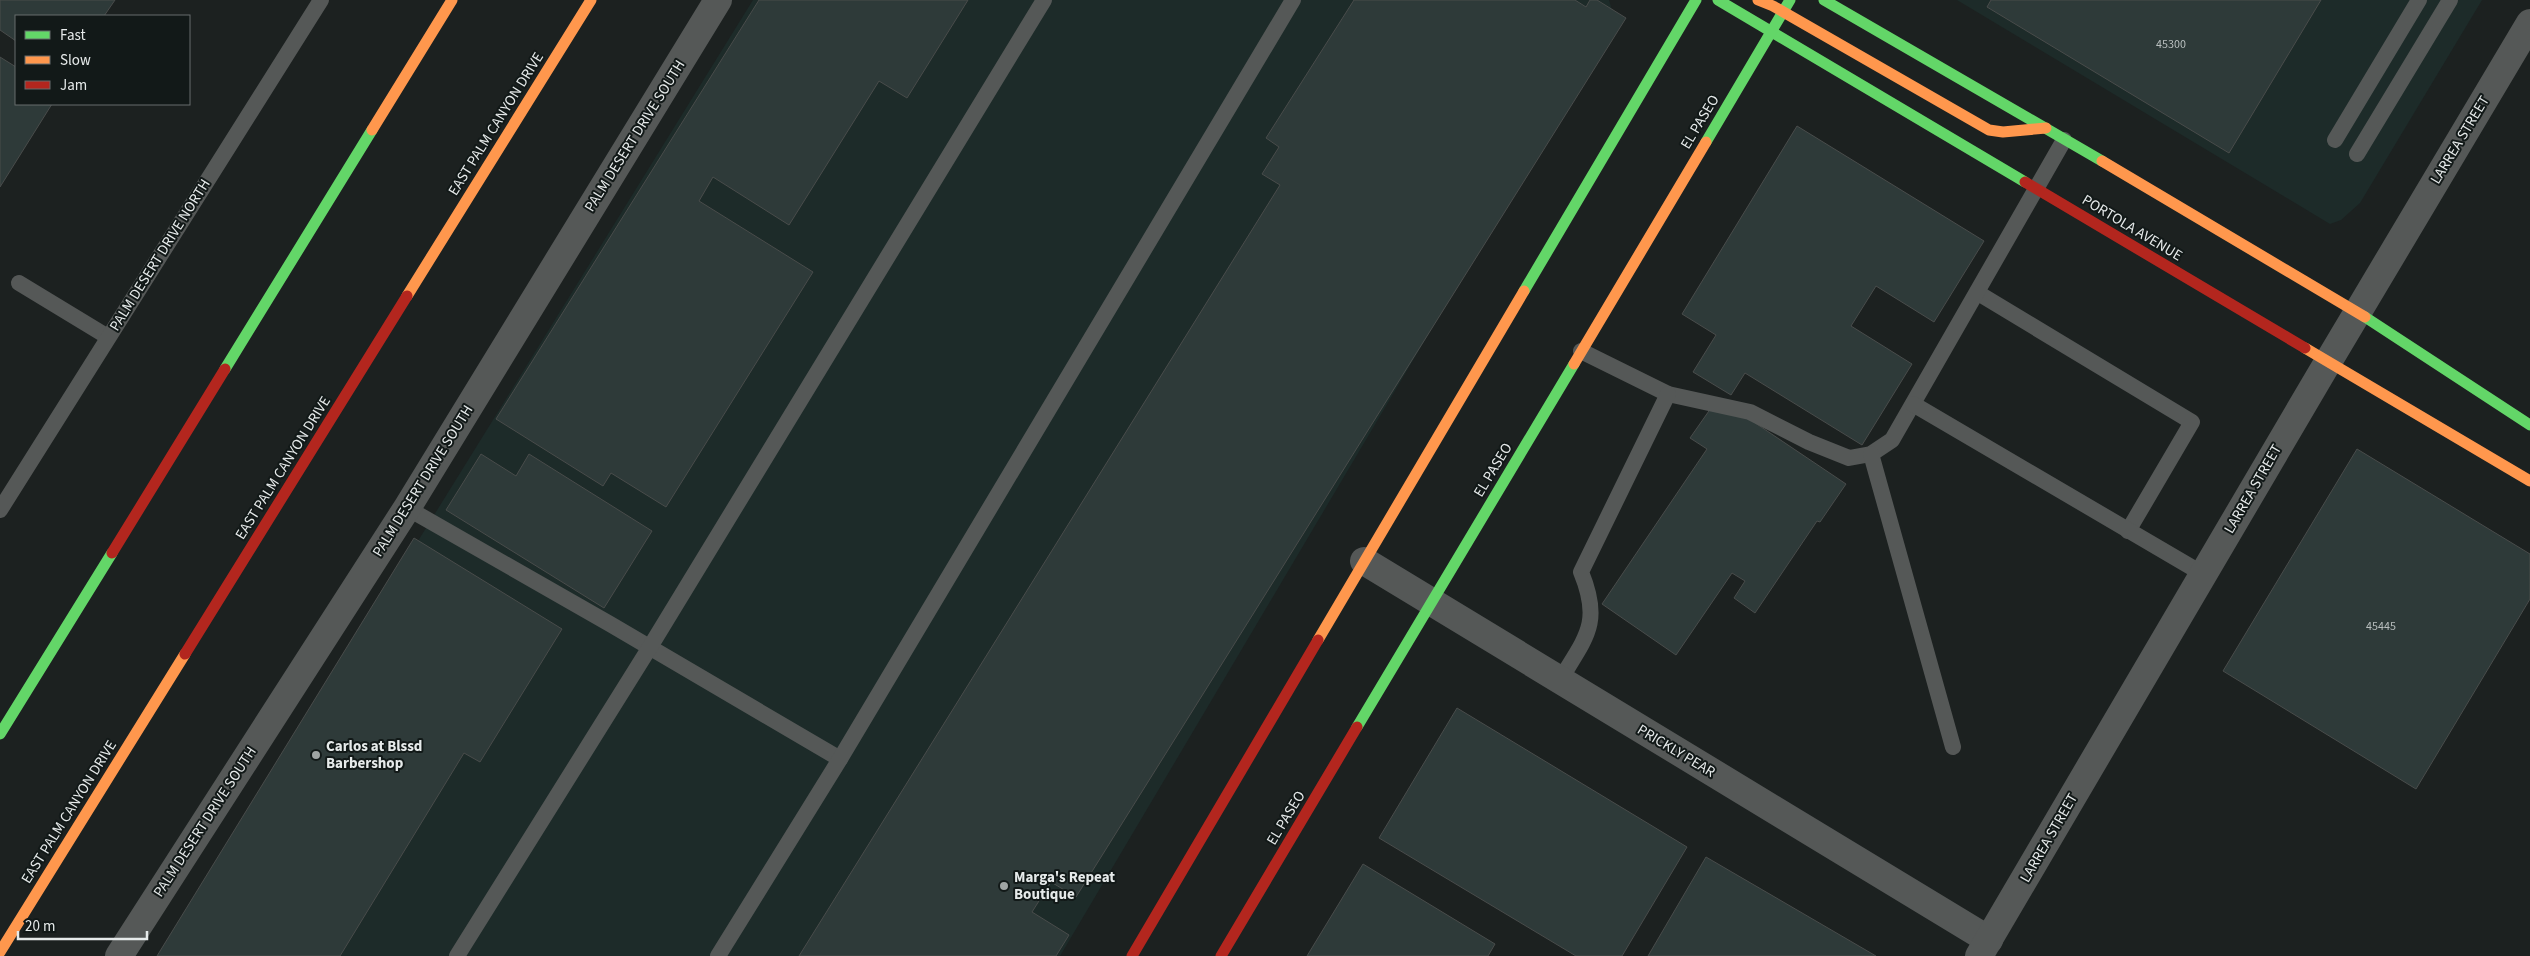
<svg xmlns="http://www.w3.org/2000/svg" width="2530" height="956" font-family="'Source Sans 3',sans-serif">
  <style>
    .built { fill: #1d2b29 }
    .building { fill: #2e3a39; stroke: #494c4b }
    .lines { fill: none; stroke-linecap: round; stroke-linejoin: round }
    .lane { stroke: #555857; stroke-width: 16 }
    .street { stroke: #555857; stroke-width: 28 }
    .fast { stroke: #63d668; stroke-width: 11 }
    .slow { stroke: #ff974d; stroke-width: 11 }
    .jam { stroke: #b3261e; stroke-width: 11 }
    .poi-dot { fill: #9fa4a3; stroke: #121918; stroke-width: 2 }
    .labels { text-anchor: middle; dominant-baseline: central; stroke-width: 4; stroke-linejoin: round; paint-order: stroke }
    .number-label { font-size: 12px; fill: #b8bebe }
    .street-label { font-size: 15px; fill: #e6eaea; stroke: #121918 }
    .poi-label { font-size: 15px; font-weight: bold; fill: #e6eaea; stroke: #121918; text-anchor: start }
  </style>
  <rect width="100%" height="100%" fill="#1c2120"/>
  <!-- built -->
  <g class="built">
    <path d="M753,0H1609L1614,17L1607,33L1060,956H161Z"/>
    <path d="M1957,0H2482L2360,203L2341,220L2330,224Z"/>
  </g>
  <!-- building -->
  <g class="building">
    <path d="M0,0H115L104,16H16V41L0,30Z"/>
    <path d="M759,0H968L907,98L879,81L789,225L713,177L699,201L813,272L666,507L611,473L603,486L496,419Z"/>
    <path d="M1354,0H1575L1586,7L1590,0H1597L1626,18L1076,897L1051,882L1032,912L1069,935L1056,956H799L1280,185L1262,174L1279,147L1266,138Z"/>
    <path d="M1991,0H2321L2229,153L1987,7Z"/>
    <path d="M0,57L16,67V104H52L0,187Z"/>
    <path d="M1797,126L1984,241L1934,322L1876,286L1851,326L1912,364L1862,445L1745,373L1731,395L1693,372L1716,335L1682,314Z"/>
    <path d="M1718,398L1846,484L1820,522L1817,521L1755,613L1734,598L1745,581L1732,573L1676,655L1602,604L1707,449L1690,438Z"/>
    <path d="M2357,449L2530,554V599L2416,789L2223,671Z"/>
    <path d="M481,454L516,476L529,454L652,531L604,608L446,510Z"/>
    <path d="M414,538L562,629L480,762L464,753L340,956H157Z"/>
    <path d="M1457,708L1687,847L1622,956H1576L1379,838Z"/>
    <path d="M1706,857L1876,956H1648Z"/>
    <path d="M1363,864L1495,944L1488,956H1307Z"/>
  </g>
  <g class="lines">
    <!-- lane -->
    <g class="lane">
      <path d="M2335,140L2419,0"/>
      <path d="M2357,154L2450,0"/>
      <path d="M19,283L108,337"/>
      <path d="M1978,293L2192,422L2128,531"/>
      <path d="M1581,351L1668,394L1750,412L1809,442L1849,458L1871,454L1892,440L2064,140"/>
      <path d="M1913,404L2203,574"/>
      <path d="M1871,454L1953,747"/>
      <path d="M407,508L610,624L840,759"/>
      <path d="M0,510L321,0"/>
      <path d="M1560,680C1586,637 1602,623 1581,572L1668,394"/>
      <path d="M457,956L650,647L1044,0"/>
      <path d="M718,956L840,759L1293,0"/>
    </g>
    <!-- street -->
    <g class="street">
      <path d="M1364,561L1989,940"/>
      <path d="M119,956L407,508L718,0"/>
      <path d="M1979,956L2328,362L2530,23"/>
    </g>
    <!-- fast -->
    <g class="fast">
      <path d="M1718,0L2025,182"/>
      <path d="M1824,0L2102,161"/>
      <path d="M1706,142L1790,0"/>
      <path d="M1524,291L1696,0"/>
      <path d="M2365,317L2530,425"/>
      <path d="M225,369L372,130"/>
      <path d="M1357,727L1574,364"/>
      <path d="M0,734L112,553"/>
    </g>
    <!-- slow -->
    <g class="slow">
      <path d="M1758,0L1773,6L1989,130L2003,132L2046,128"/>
      <path d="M372,130L452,0"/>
      <path d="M2102,161L2365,317"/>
      <path d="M407,296L591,0"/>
      <path d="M2305,348L2530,481"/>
      <path d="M1574,364L1706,142"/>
      <path d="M1318,640L1524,291"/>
      <path d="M0,952L185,654"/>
    </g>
    <!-- jam -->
    <g class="jam">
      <path d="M2025,182L2305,348"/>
      <path d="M112,553L225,369"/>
      <path d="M185,654L407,296"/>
      <path d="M1132,956L1318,640"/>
      <path d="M1221,956L1357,727"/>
    </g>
  </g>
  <!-- markers -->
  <g class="poi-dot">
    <circle cx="316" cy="755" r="5"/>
    <circle cx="1004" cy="886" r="5"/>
  </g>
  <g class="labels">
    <!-- number labels -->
    <g class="number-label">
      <text x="2171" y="44">45300</text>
      <text x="2381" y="626">45445</text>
    </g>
    <!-- street labels -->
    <g class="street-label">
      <text transform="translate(1700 122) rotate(-59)">EL PASEO</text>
      <text transform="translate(496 124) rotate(-58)">EAST PALM CANYON DRIVE</text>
      <text transform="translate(635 136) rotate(-58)">PALM DESERT DRIVE SOUTH</text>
      <text transform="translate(2460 140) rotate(-59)">LARREA STREET</text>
      <text transform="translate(2132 228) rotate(31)">PORTOLA AVENUE</text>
      <text transform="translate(160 255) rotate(-58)">PALM DESERT DRIVE NORTH</text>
      <text transform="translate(283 468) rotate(-58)">EAST PALM CANYON DRIVE</text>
      <text transform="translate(1493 470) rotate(-59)">EL PASEO</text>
      <text transform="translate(423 481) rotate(-58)">PALM DESERT DRIVE SOUTH</text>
      <text transform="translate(2253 489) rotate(-60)">LARREA STREET</text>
      <text transform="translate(1676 751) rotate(31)">PRICKLY PEAR</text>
      <text transform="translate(69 812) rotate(-58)">EAST PALM CANYON DRIVE</text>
      <text transform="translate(1286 818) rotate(-59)">EL PASEO</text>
      <text transform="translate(205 822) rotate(-57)">PALM DESERT DRIVE SOUTH</text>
      <text transform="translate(2049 838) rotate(-60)">LARREA STREET</text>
    </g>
    <!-- poi labels -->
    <g class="poi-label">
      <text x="326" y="746">Carlos at Blssd<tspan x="326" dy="17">Barbershop</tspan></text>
      <text x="1014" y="877">Marga's Repeat<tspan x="1014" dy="17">Boutique</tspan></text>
    </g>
  </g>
  <!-- legend -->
  <rect x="15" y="15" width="175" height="90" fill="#121918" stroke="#676d6c"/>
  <rect x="25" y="31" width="25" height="8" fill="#63d668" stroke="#676d6c"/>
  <text x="60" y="40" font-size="15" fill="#e6eaea">Fast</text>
  <rect x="25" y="56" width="25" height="8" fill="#ff974d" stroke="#676d6c"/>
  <text x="60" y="65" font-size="15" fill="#e6eaea">Slow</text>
  <rect x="25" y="81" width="25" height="8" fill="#b3261e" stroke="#676d6c"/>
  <text x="60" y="90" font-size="15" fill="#e6eaea">Jam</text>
  <!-- scale -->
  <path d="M18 931v8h129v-8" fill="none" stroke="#e6eaea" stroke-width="2.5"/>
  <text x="25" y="931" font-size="15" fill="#e6eaea" stroke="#121918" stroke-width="4" paint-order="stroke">20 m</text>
</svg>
